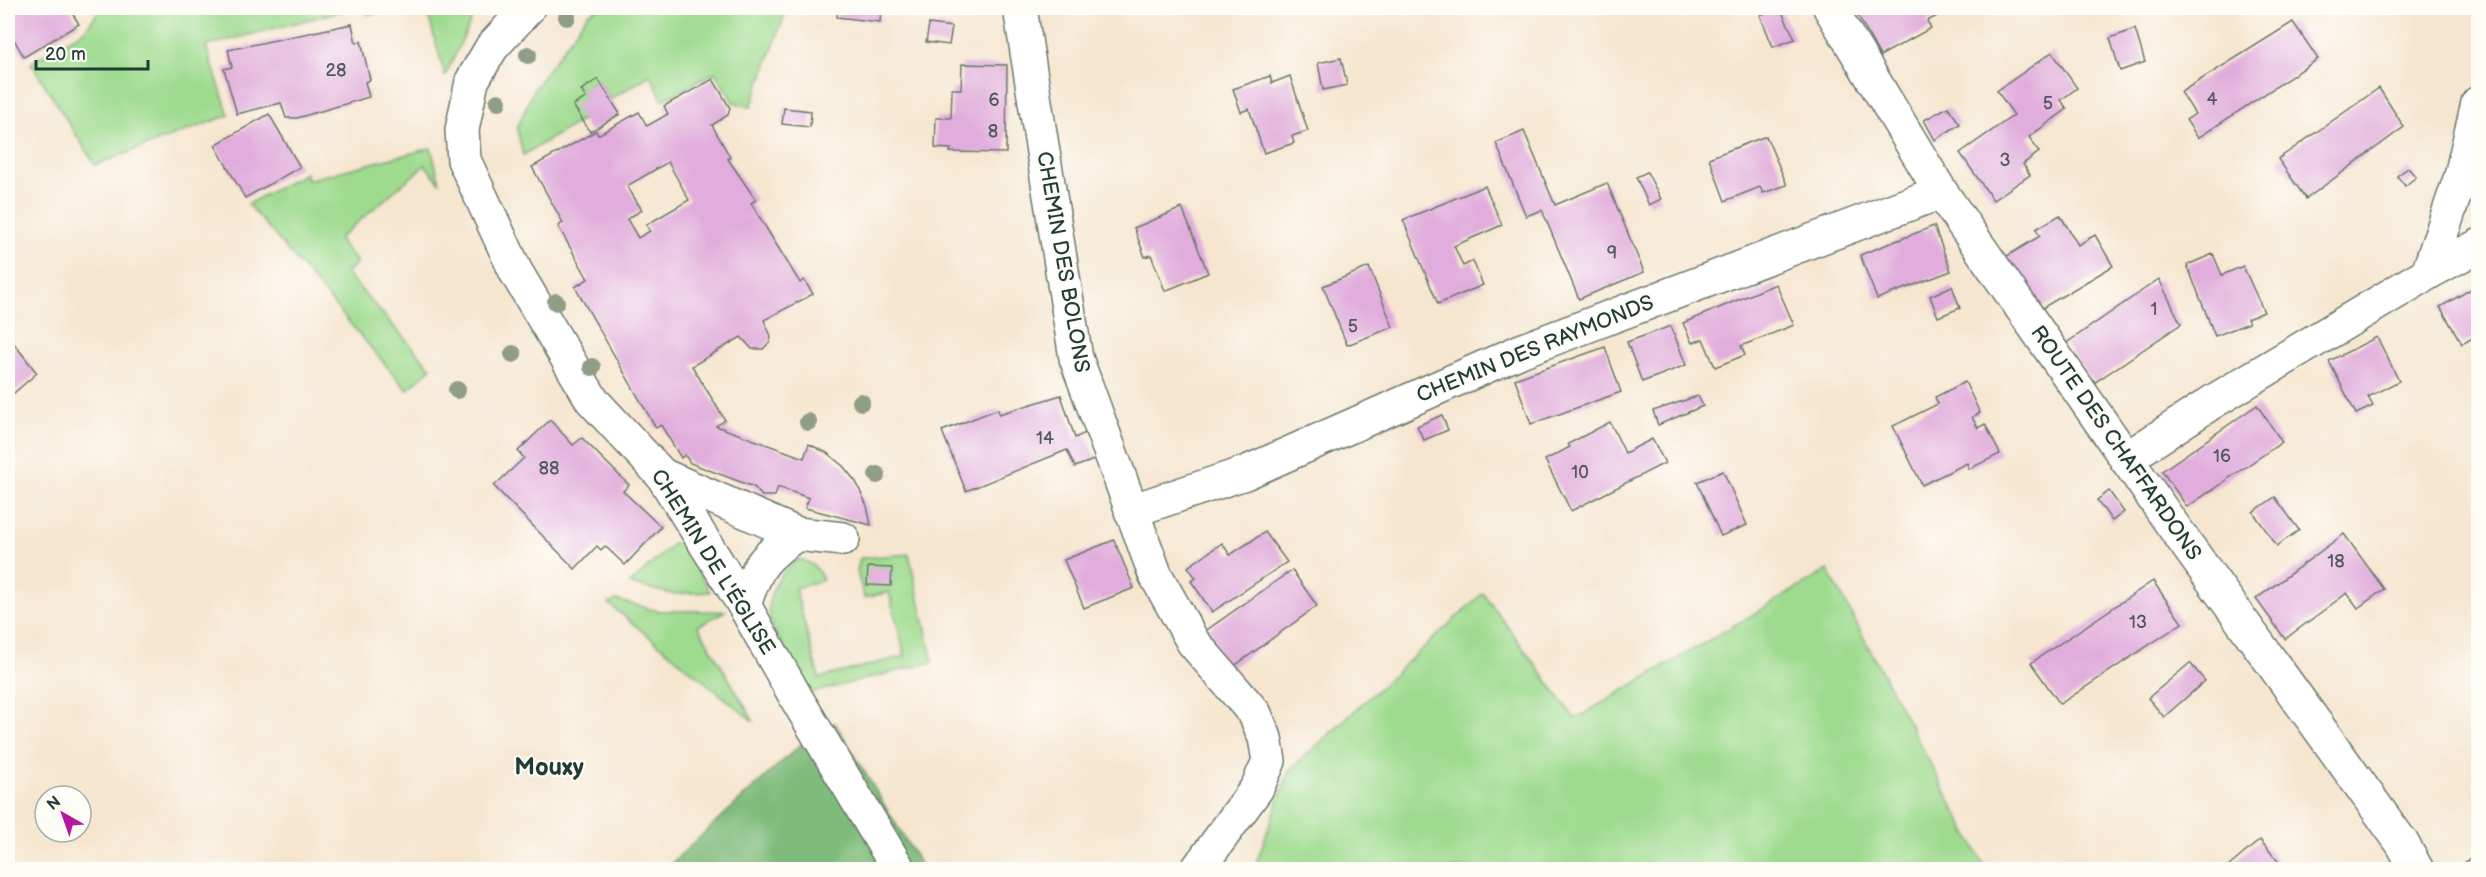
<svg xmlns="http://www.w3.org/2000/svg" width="2486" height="877" font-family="'Balsamiq Sans',sans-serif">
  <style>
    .green { fill: #9fdb8f; stroke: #5f8c62; stroke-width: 1.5 }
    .forest { fill: #7fbb7a; stroke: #4f7c57; stroke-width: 1.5 }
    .building { fill: #e1addc; fill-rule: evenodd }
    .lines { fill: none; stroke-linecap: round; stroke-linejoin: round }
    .minor-casing { stroke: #6a786b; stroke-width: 36 }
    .major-casing { stroke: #6a786b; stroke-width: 36 }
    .minor { stroke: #fff; stroke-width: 33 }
    .major { stroke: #fff; stroke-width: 33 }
    .tree { fill: #919e87 }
    .labels { text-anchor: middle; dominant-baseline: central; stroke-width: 4.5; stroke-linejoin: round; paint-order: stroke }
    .number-label { font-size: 18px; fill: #50595e }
    .street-label { font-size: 21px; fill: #1f3d34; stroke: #fdfcf7 }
    .quarter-label { font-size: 24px; font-weight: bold; fill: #1f3d34; stroke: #fdfcf7 }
  </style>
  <rect width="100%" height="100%" fill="#fdfcf7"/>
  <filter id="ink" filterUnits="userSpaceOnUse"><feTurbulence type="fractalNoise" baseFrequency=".0167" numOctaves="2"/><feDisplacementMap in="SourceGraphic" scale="12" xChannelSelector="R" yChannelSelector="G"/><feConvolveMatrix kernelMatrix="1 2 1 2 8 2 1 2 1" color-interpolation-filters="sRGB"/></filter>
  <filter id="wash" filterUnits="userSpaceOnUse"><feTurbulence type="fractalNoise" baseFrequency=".008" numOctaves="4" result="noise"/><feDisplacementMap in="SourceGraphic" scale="24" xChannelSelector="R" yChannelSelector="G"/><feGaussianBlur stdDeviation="1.35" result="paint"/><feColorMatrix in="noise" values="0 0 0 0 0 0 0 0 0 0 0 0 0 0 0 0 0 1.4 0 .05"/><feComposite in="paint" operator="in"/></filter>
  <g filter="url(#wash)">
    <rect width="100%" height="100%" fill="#f6e6d0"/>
    <!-- green -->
    <g class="green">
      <path d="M101,8H346V10L206,46L229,115L95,165L31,63L85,30Z"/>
      <path d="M362,8H400L369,15Z"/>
      <path d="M415,8H472L470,23L445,76L428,14Z"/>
      <path d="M599,8H781L785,14L751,107L733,102L715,72L663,100L650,75L611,99L598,79L581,90L586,98L582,120L523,155L517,128L534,89L588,14Z"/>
      <path d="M431,148L440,183L425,165L338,239L357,262L346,273L431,368L407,390L248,204L306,173L307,180Z"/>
      <path d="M682,543L710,592L672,594L630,584L673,544Z"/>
      <path d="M909,554L933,662L811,693C802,678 772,633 770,619C765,595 779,572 798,559C813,563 817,567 823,580L795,588L819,678L905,656L889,592L864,598L857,571L860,558Z"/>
      <path d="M1828,570L1986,869H1254L1289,771L1483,593L1575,719Z"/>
      <path d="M616,600L658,611H725L698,626L754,722L609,604Z"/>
    </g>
    <!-- forest -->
    <path class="forest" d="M835,723L923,869L664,870L801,744Z"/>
    <g id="blocks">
      <!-- building -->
      <g class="building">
        <path d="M17,8H69L79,24L24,57L8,29V13Z"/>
        <path d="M838,8H881L880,22L837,17Z"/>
        <path d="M1780,8L1795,39L1773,47L1760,15Z"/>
        <path d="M1854,8H1953L1927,21L1931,28L1880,56Z"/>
        <path d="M2293,22L2318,59L2198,138L2186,120L2195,114L2181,92Z"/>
        <path d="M352,24L356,43L361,41L370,80L365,82L369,97L297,118H286L281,103L237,114L224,69L232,67L228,50Z"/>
        <path d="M929,24L952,27L949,45L926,42Z"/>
        <path d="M2135,29L2145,62L2120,71L2110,38Z"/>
        <path d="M2052,52L2077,88L2061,100L2067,109L2029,137L2039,152L2023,164L2030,175L1993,200L1960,153L2014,115L1997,91Z"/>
        <path d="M1341,58L1347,85L1323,90L1318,63Z"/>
        <path d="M962,64L1007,65L1006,153L950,152L951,149L935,148L936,118H951L952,89H961Z"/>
        <path d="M1270,76L1272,83L1290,76L1308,131L1292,136L1294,143L1264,153L1249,109L1241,112L1233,89Z"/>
        <path d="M598,79L620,114L590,132L573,105L586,98L581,90Z"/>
        <path d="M713,79L730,108L728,115L712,125L730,157L728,159L756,200L751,203L768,231L800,283L804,280L813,294L764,320L771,336L770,342L763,349H752L741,337L692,366L725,420L716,426L804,458L809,444L827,453L843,466L856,482L867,506L871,525L805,508L809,498L778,487L775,496H762L754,487L690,463L685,455L681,458L661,425L656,428L575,287L588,279L558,226L563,223L532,167L596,131L598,135L639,112L647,126L668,114L664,106ZM668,162L689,200L646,225L650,231L638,238L627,219L642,210L627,186Z"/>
        <path d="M2379,88L2404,127L2306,199L2278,159Z"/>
        <path d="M1948,107L1960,124L1935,140L1924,120Z"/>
        <path d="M784,108L811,111L810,127L782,124Z"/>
        <path d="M269,114L300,167L245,198L215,145Z"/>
        <path d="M1524,131L1555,205L1607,183L1644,272L1579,299L1542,210L1526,216L1496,143Z"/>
        <path d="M1766,136L1787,185L1763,193L1760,187L1725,201L1709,158Z"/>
        <path d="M2408,168L2416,177L2405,186L2397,176Z"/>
        <path d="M1647,172L1661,199L1649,205L1636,177Z"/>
        <path d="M1485,186L1502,225L1454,246L1463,266L1473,261L1483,285L1438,304L1403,220Z"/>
        <path d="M1182,208L1208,273L1165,291L1151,255L1145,257L1134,228Z"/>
        <path d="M2060,215L2078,245L2095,235L2113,266L2034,313L2002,259L2040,236L2036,229Z"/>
        <path d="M1934,226L1951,271L1877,299L1860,255Z"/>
        <path d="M2213,254L2222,275L2243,266L2264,312L2247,319L2249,323L2215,336L2187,265Z"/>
        <path d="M1369,267L1393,327L1347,345L1323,286Z"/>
        <path d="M2159,279L2181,324L2094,383L2065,344Z"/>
        <path d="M1776,284L1794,325L1741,346L1745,355L1715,367L1703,339L1692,343L1683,323Z"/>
        <path d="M2478,285V335L2462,344L2440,307Z"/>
        <path d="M1952,286L1960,308L1938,317L1930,296Z"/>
        <path d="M1671,326L1686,365L1642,382L1627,342Z"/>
        <path d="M8,336L37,373L8,398Z"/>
        <path d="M2377,337L2399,381L2368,397L2373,406L2356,414L2329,361Z"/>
        <path d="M1605,347L1621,392L1531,424L1515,379Z"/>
        <path d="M1965,382L1980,413L1972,417L1978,428L1985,424L2000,454L1969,469L1967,463L1922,485L1893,426L1938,404L1935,397Z"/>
        <path d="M1061,395L1075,438L1085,433L1096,459L1075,467L1067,450L966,491L942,431L998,409L999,414Z"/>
        <path d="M1698,396L1703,406L1658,425L1653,411Z"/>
        <path d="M2257,405L2282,442L2187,507L2162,471Z"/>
        <path d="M1442,415L1448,430L1424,440L1417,426Z"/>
        <path d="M550,420L573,445L582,438L629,485L623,491L661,527L625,565L605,546L601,550L597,546L575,569L494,486L524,458L518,451Z"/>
        <path d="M1610,422L1625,453L1652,439L1665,463L1571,511L1545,460L1570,447L1568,444Z"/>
        <path d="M1723,471L1747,525L1721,536L1697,482Z"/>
        <path d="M2109,491L2124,512L2112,521L2097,500Z"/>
        <path d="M2275,497L2299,530L2277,546L2253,512Z"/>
        <path d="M1265,532L1287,562L1212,612L1191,581L1196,578L1188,567L1222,543L1230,555Z"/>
        <path d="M2344,534L2384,589L2358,608L2347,593L2285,639L2256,599Z"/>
        <path d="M1114,540L1134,588L1084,608L1064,560Z"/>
        <path d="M868,567L892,568L891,586L867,585Z"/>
        <path d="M1292,570L1317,606L1226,672L1197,637Z"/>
        <path d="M2153,581L2182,623L2060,704L2031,663Z"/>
        <path d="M2190,663L2205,681L2164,717L2148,698Z"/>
        <path d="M2260,840L2282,866L2288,861L2296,870H2232L2229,866Z"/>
        <path d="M2478,853V870H2453Z"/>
      </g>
    </g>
  </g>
  <g filter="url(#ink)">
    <use href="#blocks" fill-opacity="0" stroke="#6a786b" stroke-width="1.5"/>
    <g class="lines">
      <defs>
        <g id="minor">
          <path d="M528,8L492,47L472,81L462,130L464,160L516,272L592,400L662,475L744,605L798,701L899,870"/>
          <path d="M1020,8L1076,358L1155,574L1193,642L1255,714L1265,738L1269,761L1257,788L1197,870"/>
          <path d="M2428,273L2478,246"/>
          <path d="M2126,459L2214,401L2428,273L2461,176L2478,103"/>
          <path d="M662,475L797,534"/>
          <path d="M1131,511L1245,473L1523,350L1941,192"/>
          <path d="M744,605C757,566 763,557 797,534L843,539"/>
        </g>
        <path id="major" d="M1830,8L1941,192L2171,523L2402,843L2417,870"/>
      </defs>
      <!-- minor casing -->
      <use href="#minor" class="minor-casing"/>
      <!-- major casing -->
      <use href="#major" class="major-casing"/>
      <!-- minor -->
      <use href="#minor" class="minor"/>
      <!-- major -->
      <use href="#major" class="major"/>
    </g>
    <!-- trees -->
    <g class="tree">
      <circle cx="567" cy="17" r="9"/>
      <circle cx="528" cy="55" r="9"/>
      <circle cx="498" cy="102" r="9"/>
      <circle cx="556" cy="302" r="9"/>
      <circle cx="513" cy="354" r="9"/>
      <circle cx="592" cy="367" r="9"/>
      <circle cx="457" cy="390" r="9"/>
      <circle cx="861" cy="402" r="9"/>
      <circle cx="808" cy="422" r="9"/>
      <circle cx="877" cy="475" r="9"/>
    </g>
  </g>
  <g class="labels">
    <!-- number labels -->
    <g class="number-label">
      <text x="336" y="70">28</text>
      <text x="2212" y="99">4</text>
      <text x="994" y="100">6</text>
      <text x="2048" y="103">5</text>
      <text x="993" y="131">8</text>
      <text x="2005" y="160">3</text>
      <text x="1612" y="253">9</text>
      <text x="2154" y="309">1</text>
      <text x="1353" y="326">5</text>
      <text x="1045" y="438">14</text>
      <text x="2222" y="456">16</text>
      <text x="549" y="468">88</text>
      <text x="1580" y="472">10</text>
      <text x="2336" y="561">18</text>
      <text x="2138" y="622">13</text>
    </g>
    <!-- street labels -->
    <g class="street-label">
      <text transform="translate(1063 262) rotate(80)">CHEMIN DES BOLONS</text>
      <text transform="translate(1535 349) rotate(-22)">CHEMIN DES RAYMONDS</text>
      <text transform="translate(2116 443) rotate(55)">ROUTE DES CHAFFARDONS</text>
      <text transform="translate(713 562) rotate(58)">CHEMIN DE L'ÉGLISE</text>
    </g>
    <!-- quarter labels -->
    <g class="quarter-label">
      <text x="549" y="767">Mouxy</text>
    </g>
  </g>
  <!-- margin -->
  <rect width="2486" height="877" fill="none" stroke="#fdfcf7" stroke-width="30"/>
  <!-- north arrow -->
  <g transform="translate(63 814) rotate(320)"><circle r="28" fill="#fdfcf7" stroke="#a4b0a9" stroke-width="1.5"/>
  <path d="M0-4.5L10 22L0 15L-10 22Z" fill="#b5179e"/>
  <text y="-9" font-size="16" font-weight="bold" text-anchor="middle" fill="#1f3d34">N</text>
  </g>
  <!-- scale -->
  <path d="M36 60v9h112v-9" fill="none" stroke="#1f3d34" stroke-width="3"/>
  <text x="45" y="60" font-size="18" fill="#1f3d34" stroke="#fdfcf7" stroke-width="4.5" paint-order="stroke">20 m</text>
</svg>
